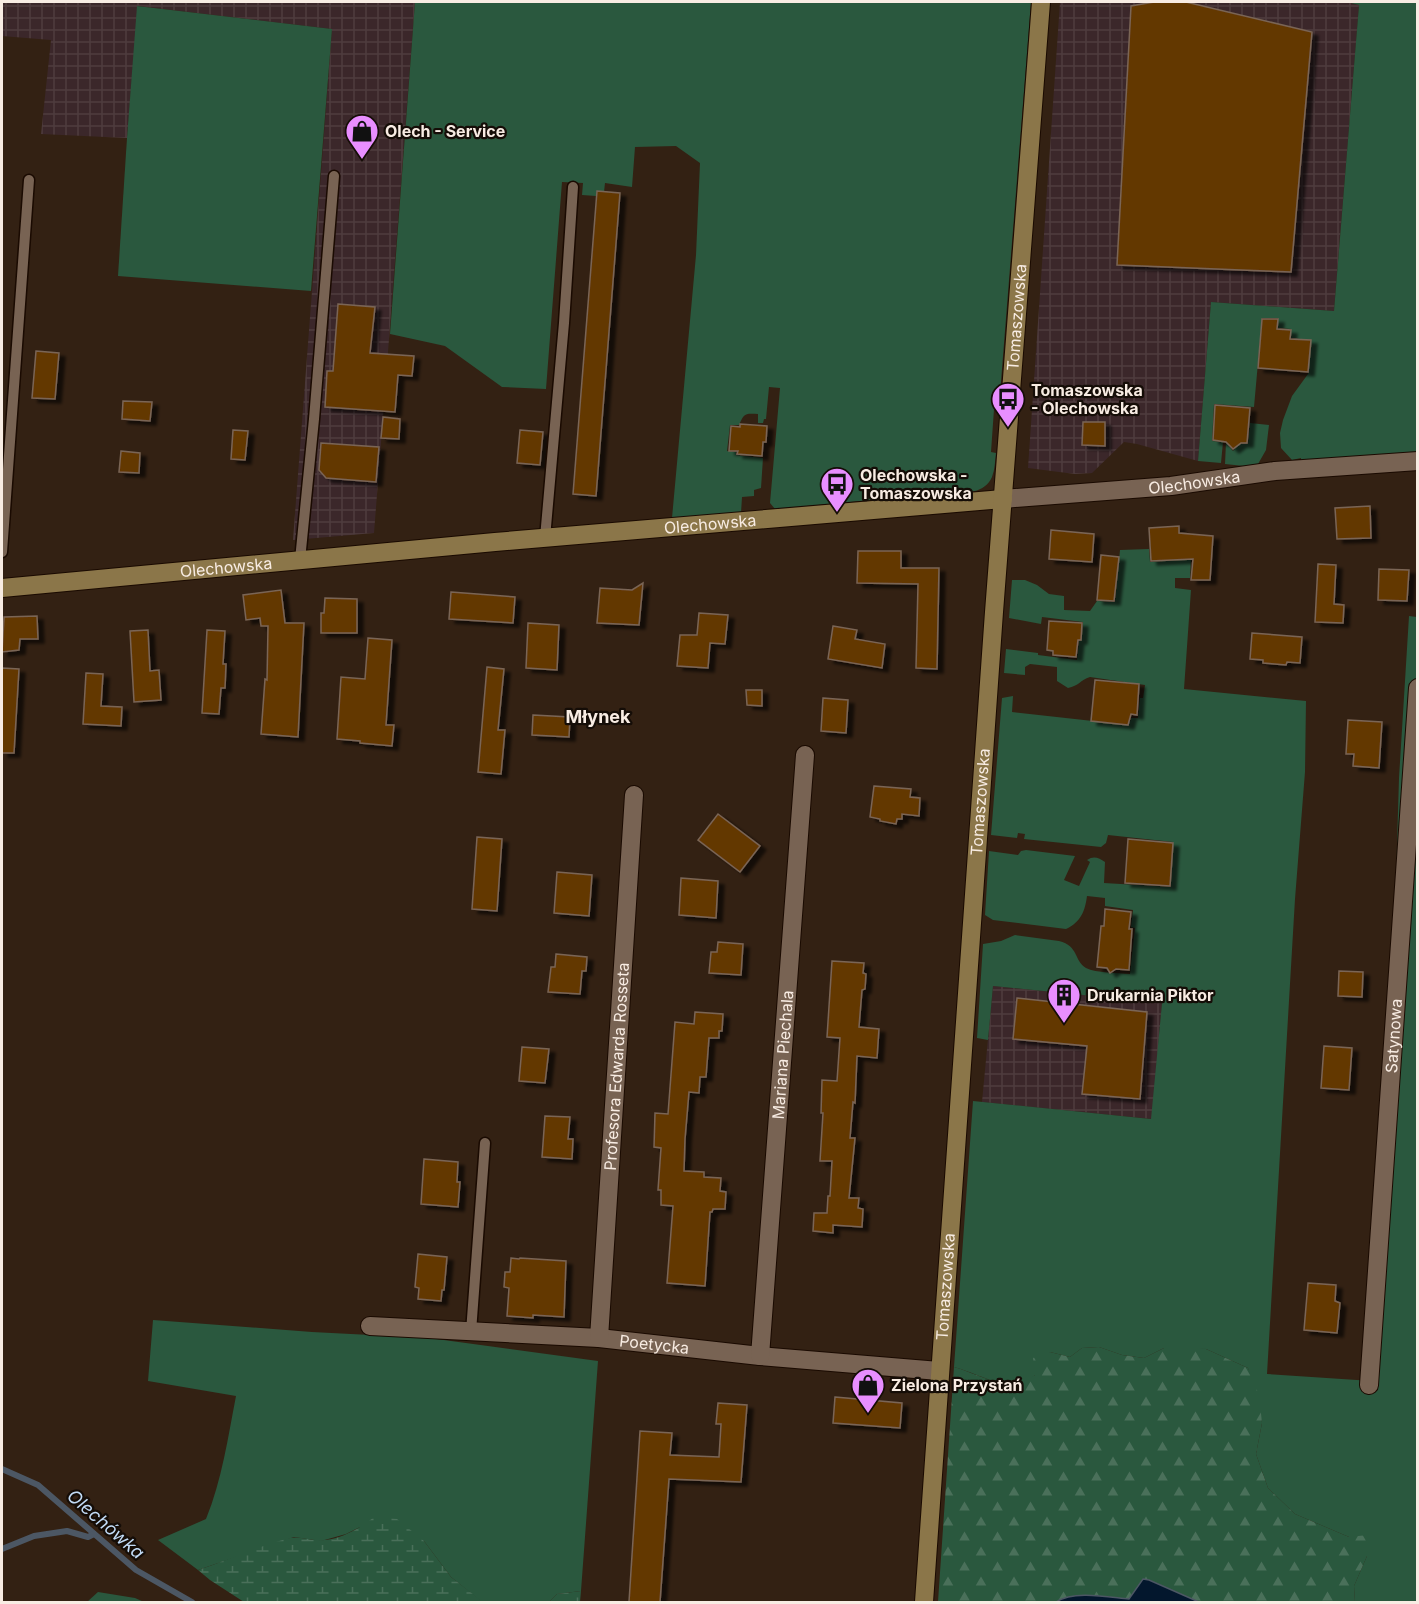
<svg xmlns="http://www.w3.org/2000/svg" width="1419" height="1604" font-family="Inter,sans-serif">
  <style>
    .industrial { fill: url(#industrial-grid) }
    .green { fill: #2a583e }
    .forest { fill: url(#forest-firs) }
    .wetland { fill: url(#wetland-marsh) }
    .water { fill: #03172d; stroke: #4c5764; stroke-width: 1.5 }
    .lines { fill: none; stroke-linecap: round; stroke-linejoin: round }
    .stream { stroke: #4c5764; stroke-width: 6 }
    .building { fill: #643706; stroke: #7a6555; stroke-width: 1.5; filter: url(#shadow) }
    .lane-casing { stroke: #1a0a01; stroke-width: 13 }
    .street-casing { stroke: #1a0a01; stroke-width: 20 }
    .secondary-casing { stroke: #1a0a01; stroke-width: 20 }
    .lane { stroke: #786353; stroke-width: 10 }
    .street { stroke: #786353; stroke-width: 18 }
    .secondary { stroke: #8b7649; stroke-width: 18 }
    .labels { text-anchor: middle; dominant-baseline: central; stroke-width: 4.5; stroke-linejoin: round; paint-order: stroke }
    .poi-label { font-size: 16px; font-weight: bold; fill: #f8ece3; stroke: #150d07; text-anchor: start }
    .street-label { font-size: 16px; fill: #f8ece3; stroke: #150d07 }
    .neighbourhood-label { font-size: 18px; font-weight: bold; fill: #f8ece3; stroke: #150d07 }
    .water-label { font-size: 18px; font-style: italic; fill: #c2dbf6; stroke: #150d07 }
  </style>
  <defs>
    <pattern id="industrial-grid" width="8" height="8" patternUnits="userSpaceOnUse" patternTransform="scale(1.5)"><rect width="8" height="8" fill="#3b272a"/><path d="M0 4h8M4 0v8" fill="none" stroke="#4e3c3e"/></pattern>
    <pattern id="forest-firs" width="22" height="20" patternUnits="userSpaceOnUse" patternTransform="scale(1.5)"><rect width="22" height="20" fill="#2a583e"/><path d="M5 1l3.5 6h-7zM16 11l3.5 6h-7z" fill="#4a705a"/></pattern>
    <pattern id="wetland-marsh" width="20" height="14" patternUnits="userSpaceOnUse" patternTransform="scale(1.5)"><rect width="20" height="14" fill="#2a583e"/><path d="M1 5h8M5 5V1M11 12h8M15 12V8" fill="none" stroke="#4a705a"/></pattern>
    <filter id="shadow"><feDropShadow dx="6" dy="4" stdDeviation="1.5" flood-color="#0009"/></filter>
  </defs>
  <rect width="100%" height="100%" fill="#332113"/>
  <!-- industrial -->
  <g class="industrial">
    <path d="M2,2H415L374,533L293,540L332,29L138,6L127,138L41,134L51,40L2,36Z"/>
    <path d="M1060,2H1347L1359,5L1334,311L1211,302L1198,461L1137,444L1124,442L1092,473L1075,474L1028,468Z"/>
    <path d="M993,986L1162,1003L1152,1119L982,1102Z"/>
  </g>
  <!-- green -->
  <g class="green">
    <path d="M415,2H1031L1000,394L995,395L991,452L996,453C995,461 995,469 992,477C983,498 951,493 932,494V490L896,492L897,497L872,500L775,509L770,503L780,388L769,387L766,419H764L763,423H758V414C744,413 744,414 739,425H730L727,451L736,452V455L763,458L761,488L754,490V496L742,497L741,513L672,518L696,255L700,163L676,146L635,147L632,187L605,183L604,192L597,191L596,196L582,195L583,183L562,182L546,389L502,387L445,346L390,334Z"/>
    <path d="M1347,2H1417V453L1301,462V458L1292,460L1281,448L1280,433L1283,420L1292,396L1308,374L1310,340L1291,338V329L1278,328V318H1262L1254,407L1214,404L1212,441L1223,442L1221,463L1198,461L1211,302L1334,311L1359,5Z"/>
    <path d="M137,6L332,29L311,291L118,276L127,138Z"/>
    <path d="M1250,423L1269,425L1266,450L1258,464L1244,466L1225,464L1226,442H1228V445L1233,451L1239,444H1248Z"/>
    <path d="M1149,549L1150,562L1191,559L1190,578H1175V588L1191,590L1184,689L1306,701L1305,772L1295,899L1267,1374L1372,1381L1388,1147L1399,778L1409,616L1417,617V1602H1355L1354,1586L1367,1556L1349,1537L1295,1514L1268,1488L1256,1454L1262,1423L1248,1368L1206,1349L1164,1348L1144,1358L1122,1355L1099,1347L1082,1348L1070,1357L1050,1352C1045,1360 1040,1370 1034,1376C1012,1396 978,1373 954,1367L973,1101L1151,1119L1162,1003L993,986L988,1040L977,1038L983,944L1001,941L1015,935L1059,941C1079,946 1074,961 1086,968C1096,973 1118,973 1130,974L1135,928L1131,927L1133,910L1105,906V898L1087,896C1085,911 1081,922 1066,929L993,920L985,915L989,851L1018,855L1021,851L1026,850L1075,856L1064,880L1079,886L1090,862L1087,860C1094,855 1099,858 1105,862L1104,883L1171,887L1173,842L1108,835L1106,843L1101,847L1024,839L1025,834L1018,833L1017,838L991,835L1002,698L1013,696L1012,712L1129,725L1131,718H1138L1140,698H1143L1145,685L1090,677C1080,680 1079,686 1068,688L1057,681V667L1030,664L1025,667V675L1004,673L1006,649L1038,653V655L1077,660L1079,641H1081L1083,622L1042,617L1041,624L1009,618L1012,580H1025L1037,585L1049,594L1064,596V610L1090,611L1097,601L1115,602L1120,550Z"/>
    <path d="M153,1320L312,1332L429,1338L598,1361L581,1591L557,1594L549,1602H482L451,1577L424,1541L360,1527L346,1534L321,1541L294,1537L198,1570L158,1540L206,1519C222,1480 228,1437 236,1396L148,1381Z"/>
    <path d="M98,1592L135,1598L144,1602H87Z"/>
  </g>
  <!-- forest -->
  <path class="forest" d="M1187,1346L1206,1349L1248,1368L1259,1395L1262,1423L1256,1454L1268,1488L1295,1514L1349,1537L1368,1535L1367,1556L1354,1586L1355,1602H1199L1149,1580L1144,1579L1129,1599C1108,1597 1074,1590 1056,1602H938L954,1367C983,1375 1007,1395 1035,1375L1033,1358L1050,1352L1070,1357L1082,1348L1099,1347L1122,1355L1144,1358L1164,1348Z"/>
  <!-- wetland -->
  <g class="wetland">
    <path d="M377,1515L397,1519L424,1541L451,1577L483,1602H244L210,1580L198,1570C229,1560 259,1546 290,1538C299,1536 309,1540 318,1540C339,1542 361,1527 377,1515Z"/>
    <path d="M581,1591L580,1602H549L557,1594Z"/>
  </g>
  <!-- water -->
  <path class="water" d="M1143,1579L1149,1580L1199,1602H1056C1074,1590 1108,1597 1129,1599Z"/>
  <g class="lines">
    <!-- stream -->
    <g class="stream">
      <path d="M2,1469L38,1485L136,1570L192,1602"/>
      <path d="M2,1549L34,1536L67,1531L88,1537L94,1534"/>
    </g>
  </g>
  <!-- building -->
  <g class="building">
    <path d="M1154,2H1186L1312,32L1291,272L1117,265L1131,6Z"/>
    <path d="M597,191L620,193L596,496L573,494Z"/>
    <path d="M338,304L375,307L370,353L414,356L412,376L398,375L395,412L325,407L327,371H333Z"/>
    <path d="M1262,319H1278L1277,329L1291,330L1290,339L1311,340L1308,372L1258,368Z"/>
    <path d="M36,351L59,353L55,399L32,398Z"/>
    <path d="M123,401L152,402L150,421L122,419Z"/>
    <path d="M1215,405L1250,408L1247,443H1241L1233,449L1226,442L1213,440Z"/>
    <path d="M383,417L400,419L399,439L381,438Z"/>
    <path d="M1083,422H1105V446L1082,445Z"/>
    <path d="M740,424L767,426L766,442H763L762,456L737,454L738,451H729L731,426L740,427Z"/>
    <path d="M233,430L248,431L245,460L231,459Z"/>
    <path d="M520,430L543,432L540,465L517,463Z"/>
    <path d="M321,443L379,447L376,482L326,478L319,470Z"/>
    <path d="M121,451L140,453L139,473L119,472Z"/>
    <path d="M1370,506L1371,538L1337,539L1335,508Z"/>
    <path d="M1179,526V533L1213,536L1210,580H1191L1193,559L1151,561L1149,528Z"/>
    <path d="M1051,530L1094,534L1092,562L1049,559Z"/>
    <path d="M858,551H901V568H939L937,669L916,668L918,584L857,583Z"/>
    <path d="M1101,555L1119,557L1114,601L1097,600Z"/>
    <path d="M1318,564L1336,565L1334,604L1344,605L1343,623L1315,622Z"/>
    <path d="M1379,569L1409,570L1407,601L1378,600Z"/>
    <path d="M643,583L639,625L597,623L600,588L632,590Z"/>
    <path d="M281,590L285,623H304L298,737L261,734L265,679L267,680L268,626H261L260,618L246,620L243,595Z"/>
    <path d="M451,592L515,597L513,623L449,619Z"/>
    <path d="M325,598L357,599V633H321V613H324Z"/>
    <path d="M699,613L728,615L725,644L710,643L708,668L677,666L680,635H697Z"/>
    <path d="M37,616L38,639H20L19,650L2,652L4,617Z"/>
    <path d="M1049,621L1082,623L1081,640H1078L1076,657L1053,655V651L1047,650Z"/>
    <path d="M528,623L559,625L557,670L526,668Z"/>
    <path d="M833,626L857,630L855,639L885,644L882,668L828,659Z"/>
    <path d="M148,630L150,671L159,670L161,700L134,702L130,631Z"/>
    <path d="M207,630L225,631L223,664H226L225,688H221L219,714L202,713Z"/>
    <path d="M1252,633L1302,637L1300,663L1287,662L1286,665L1263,663V660L1250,659Z"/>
    <path d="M368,638L392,640L386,725H394L392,746L360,743V741L337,739L341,677L365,679Z"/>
    <path d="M487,667L504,669L498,730H505L501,774L478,772Z"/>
    <path d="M2,668L19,669L14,753H2Z"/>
    <path d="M86,673L103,674L101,706L122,707L121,726L83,724Z"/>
    <path d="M1095,680L1139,684L1137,715L1131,714L1128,725L1091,721Z"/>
    <path d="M746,690H762V706L747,705Z"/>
    <path d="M823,698L848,700L846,733L821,731Z"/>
    <path d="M533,715L570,717L569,737L532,735Z"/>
    <path d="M1348,720L1382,722L1379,768L1353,766L1354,754H1346Z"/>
    <path d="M874,786L911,789L910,797L920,798L919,816L902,814V819H897L896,824L880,821V819L870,817Z"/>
    <path d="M718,814L760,846L740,872L698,840Z"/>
    <path d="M477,837L502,839L497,911L472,909Z"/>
    <path d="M1128,839L1173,843L1170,886L1125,883Z"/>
    <path d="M557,872L592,875L589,916L554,913Z"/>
    <path d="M681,878L718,881L716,918L679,915Z"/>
    <path d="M1105,909L1131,912L1129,929H1132L1129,970L1116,969L1110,973L1107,968L1097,967L1101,926H1104Z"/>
    <path d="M718,942L743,944L741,975L709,973L711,952H717Z"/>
    <path d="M556,954L587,957L586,971H582L580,994L548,992L551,967H555Z"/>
    <path d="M832,961L864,963L863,973L866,974L865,989L862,990L859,1027L879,1029L877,1058L857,1056L855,1103L853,1102L850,1138H855L849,1198H859L858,1208L863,1209L862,1227L833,1225V1233L813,1231L814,1213H827L828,1196H830L832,1161H820L823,1113H821L822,1080L837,1081L840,1038L827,1037Z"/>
    <path d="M1339,971L1363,972L1362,997L1338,996Z"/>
    <path d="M1017,998L1147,1012L1140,1099L1082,1094L1087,1046L1013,1039Z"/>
    <path d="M695,1012L723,1014L722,1031H719V1038H709L706,1077H700L699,1093L689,1092L685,1139L684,1171L704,1172V1177L721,1178L720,1191L726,1192L725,1209H713L712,1212H710L705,1286L667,1283L673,1206L661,1205V1190H658L661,1148L654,1147L655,1113L668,1114L675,1022L694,1024Z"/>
    <path d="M1324,1046L1352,1048L1349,1090L1321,1088Z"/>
    <path d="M522,1047L549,1049L545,1083L519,1081Z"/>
    <path d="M545,1116L570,1117L568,1139H573L572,1159L542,1157Z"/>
    <path d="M424,1159L458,1162L457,1182H460L458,1207L421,1204Z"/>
    <path d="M418,1254L447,1257L444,1290H442L441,1301L418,1299L419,1288L415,1287Z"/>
    <path d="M511,1258L519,1259L520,1258L566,1261L564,1317L533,1315V1318L507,1316L509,1288L504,1287L505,1272H510Z"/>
    <path d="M1308,1283L1336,1285L1335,1301L1340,1303L1337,1333L1304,1330Z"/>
    <path d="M835,1397L902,1403L900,1428L833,1423Z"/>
    <path d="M718,1403L747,1405L741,1482L669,1479L660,1602H629L640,1431L672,1433L670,1455L719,1457L721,1424H716Z"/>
  </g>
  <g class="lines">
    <defs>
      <g id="lane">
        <path d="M545,538L564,323L573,187"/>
        <path d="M2,552L29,180"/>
        <path d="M300,560L314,419L334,176"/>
        <path d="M471,1332L485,1143"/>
      </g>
      <g id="street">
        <path id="s1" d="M1003,499L1171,486L1275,471L1418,461"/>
        <path id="s2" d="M370,1326L599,1338L760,1356L939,1371"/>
        <path id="s3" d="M599,1338L634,795"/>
        <path id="s4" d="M760,1356L805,755"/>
        <path id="s5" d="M1369,1385L1418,688"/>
      </g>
      <g id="secondary">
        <path id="s6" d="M2,588L495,542L1003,499"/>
        <path id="s7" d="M924,1602C959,1069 999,535 1041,2"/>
      </g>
    </defs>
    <!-- lane casing -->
    <use href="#lane" class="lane-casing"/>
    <!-- street casing -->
    <use href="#street" class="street-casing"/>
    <!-- secondary casing -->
    <use href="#secondary" class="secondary-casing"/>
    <!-- lane -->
    <use href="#lane" class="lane"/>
    <!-- street -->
    <use href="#street" class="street"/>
    <!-- secondary -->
    <use href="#secondary" class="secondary"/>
  </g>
  <!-- icons -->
  <defs>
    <symbol id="shop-pin" viewBox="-11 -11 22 30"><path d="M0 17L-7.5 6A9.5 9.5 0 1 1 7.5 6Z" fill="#e88eff" stroke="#150d07"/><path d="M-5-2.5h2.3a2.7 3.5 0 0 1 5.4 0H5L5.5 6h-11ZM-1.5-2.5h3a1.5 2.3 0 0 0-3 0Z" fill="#111"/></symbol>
    <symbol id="bus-pin" viewBox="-11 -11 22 30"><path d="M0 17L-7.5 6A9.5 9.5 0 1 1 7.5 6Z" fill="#e88eff" stroke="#150d07"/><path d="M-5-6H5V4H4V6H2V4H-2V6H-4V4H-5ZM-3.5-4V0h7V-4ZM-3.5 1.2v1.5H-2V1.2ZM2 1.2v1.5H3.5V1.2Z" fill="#111"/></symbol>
    <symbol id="building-pin" viewBox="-11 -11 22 30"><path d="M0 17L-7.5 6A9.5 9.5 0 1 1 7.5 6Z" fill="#e88eff" stroke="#150d07"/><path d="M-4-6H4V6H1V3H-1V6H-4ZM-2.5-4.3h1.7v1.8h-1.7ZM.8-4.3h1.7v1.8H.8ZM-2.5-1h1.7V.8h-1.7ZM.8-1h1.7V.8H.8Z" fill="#111"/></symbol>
  </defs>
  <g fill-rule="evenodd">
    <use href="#shop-pin" x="343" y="112" width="38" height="52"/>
    <use href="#bus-pin" x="989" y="380" width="38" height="52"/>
    <use href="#bus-pin" x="818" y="465" width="38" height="52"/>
    <use href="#building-pin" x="1045" y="976" width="38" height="52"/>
    <use href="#shop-pin" x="849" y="1366" width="38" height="52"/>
  </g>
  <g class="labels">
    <!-- poi labels -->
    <g class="poi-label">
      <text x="385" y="131">Olech - Service</text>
      <text x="1031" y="390">Tomaszowska<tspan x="1031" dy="18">- Olechowska</tspan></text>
      <text x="860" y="475">Olechowska -<tspan x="860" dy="18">Tomaszowska</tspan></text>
      <text x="1087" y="995">Drukarnia Piktor</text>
      <text x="891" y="1385">Zielona Przystań</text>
    </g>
    <!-- street labels -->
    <g class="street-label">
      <text stroke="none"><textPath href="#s7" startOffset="1288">Tomaszowska</textPath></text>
      <text stroke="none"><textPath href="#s1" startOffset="192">Olechowska</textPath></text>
      <text stroke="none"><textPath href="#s6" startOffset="711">Olechowska</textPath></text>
      <text stroke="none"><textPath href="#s6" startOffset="225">Olechowska</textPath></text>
      <text stroke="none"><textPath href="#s7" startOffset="802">Tomaszowska</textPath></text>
      <text stroke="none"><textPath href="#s5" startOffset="350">Satynowa</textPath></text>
      <text stroke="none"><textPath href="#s4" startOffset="302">Mariana Piechala</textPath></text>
      <text stroke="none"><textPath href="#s3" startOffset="272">Profesora Edwarda Rosseta</textPath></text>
      <text stroke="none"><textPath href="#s7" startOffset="316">Tomaszowska</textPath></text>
      <text stroke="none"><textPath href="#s2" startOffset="285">Poetycka</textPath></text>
    </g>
    <!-- neighbourhood labels -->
    <g class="neighbourhood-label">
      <text x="598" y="716">Młynek</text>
    </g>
    <!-- water labels -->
    <g class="water-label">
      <text transform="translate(106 1524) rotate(41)">Olechówka</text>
    </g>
  </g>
  <!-- border -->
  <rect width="1419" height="1604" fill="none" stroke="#f8ece3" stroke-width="6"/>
</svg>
